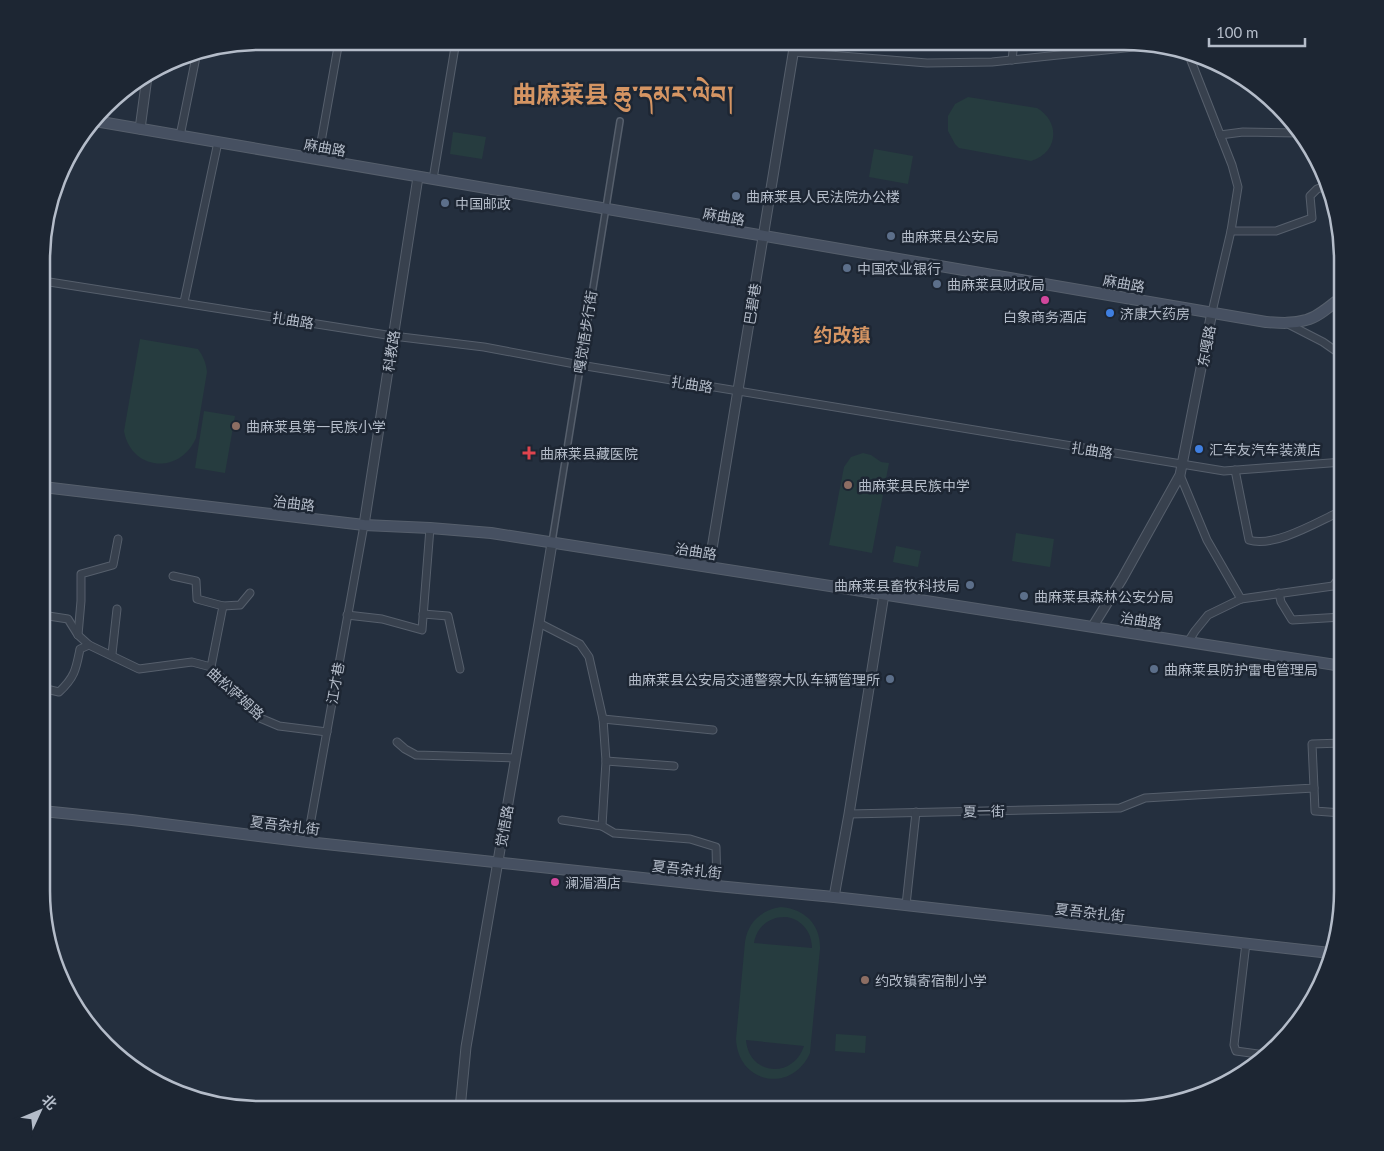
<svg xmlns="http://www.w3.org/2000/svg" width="1384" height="1151" font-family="Lato,'Noto Sans SC','Noto Serif Tibetan',sans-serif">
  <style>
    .green { fill: #263c3f; fill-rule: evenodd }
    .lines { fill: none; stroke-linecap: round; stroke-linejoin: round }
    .pedestrian-casing { stroke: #565f6c; stroke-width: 8 }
    .minor-casing { stroke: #565f6c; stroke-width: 9 }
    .tertiary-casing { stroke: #565f6c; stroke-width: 11 }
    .secondary-casing { stroke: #565f6c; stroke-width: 12 }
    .pedestrian { stroke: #38414e; stroke-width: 5 }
    .minor { stroke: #38414e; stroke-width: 7 }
    .tertiary { stroke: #38414e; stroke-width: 9 }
    .secondary { stroke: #465061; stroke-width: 10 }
    .service-dot { fill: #5c6f8a; stroke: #1d2633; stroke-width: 2 }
    .hotel-dot { fill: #d1479c; stroke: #1d2633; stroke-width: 2 }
    .shop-dot { fill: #3f7fe0; stroke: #1d2633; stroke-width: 2 }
    .education-dot { fill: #8d6e63; stroke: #1d2633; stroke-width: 2 }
    .health-dot { fill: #e0444e; stroke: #1d2633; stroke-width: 2 }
    .labels { text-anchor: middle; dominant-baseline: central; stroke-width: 5; stroke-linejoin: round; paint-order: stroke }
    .street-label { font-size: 14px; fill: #b4bcc9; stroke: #1d2633 }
    .poi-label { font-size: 14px; fill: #b4bcc9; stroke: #1d2633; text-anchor: start }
    .district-label { font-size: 19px; font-weight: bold; fill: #d59563; stroke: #1d2633 }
    .town-label { font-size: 24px; font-weight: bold; fill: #d59563; stroke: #1d2633 }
    .rim { fill: none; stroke: #b4bcc9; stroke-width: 2.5 }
  </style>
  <rect width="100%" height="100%" fill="#242f3e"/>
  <!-- green -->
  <g class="green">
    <path d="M968,97L1037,108C1061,122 1058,153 1031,161L959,148L955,144L948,131V116L955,104Z"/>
    <path d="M453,132L486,137L482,159L450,154Z"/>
    <path d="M874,149L913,156L908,184L869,177Z"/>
    <path d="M140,339L198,349C203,356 206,363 207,372L196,438C180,475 131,471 124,431Z"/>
    <path d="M204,411L235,416L225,473L195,468Z"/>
    <path d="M863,453L871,455L881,462L889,463L872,553L829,545L844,467L851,457Z"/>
    <path d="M1016,533L1054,539L1050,567L1012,561Z"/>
    <path d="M896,546L921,551L918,567L893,562Z"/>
    <path d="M781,907C805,909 821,925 820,949L810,1053C792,1094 738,1084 736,1039L745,942C748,922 761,910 781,907ZM787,917C802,920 812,932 812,948L754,943C757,926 770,916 787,917ZM746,1041V1040L804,1046C793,1079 750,1076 746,1041Z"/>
    <path d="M836,1034L866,1036L865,1053L835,1051Z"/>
  </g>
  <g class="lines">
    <defs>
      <path id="pedestrian" d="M552,542L620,121"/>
      <g id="minor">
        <path d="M793,52L927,63L992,62L1153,45"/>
        <path d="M1188,53L1232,165L1238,187L1231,231L1212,312"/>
        <path d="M1012,60L1014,42"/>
        <path d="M1220,135L1243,132L1297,133"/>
        <path d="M180,136L197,52"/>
        <path d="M318,159L339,41"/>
        <path d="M433,179L456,41"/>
        <path d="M1231,231H1276L1312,218L1310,196L1317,189L1328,185"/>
        <path d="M43,281L393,336L484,347L580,365L1224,471L1343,462"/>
        <path d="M184,302L218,142"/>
        <path d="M1286,323L1323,342L1343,356"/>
        <path d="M1235,470L1249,540C1272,548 1314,524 1335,514L1343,513"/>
        <path d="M1180,475L1207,540L1241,599"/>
        <path d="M43,534V531"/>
        <path d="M173,576L196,581L197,599L223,606L211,667"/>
        <path d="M1279,593L1281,602L1292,620L1342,617"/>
        <path d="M223,606L240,605L250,593"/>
        <path d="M423,614L448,616L460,669"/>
        <path d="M42,615L68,619L78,635L89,645L139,669L192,662L211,667L260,718L279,726L327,732"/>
        <path d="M347,615L382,619L422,630L430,528"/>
        <path d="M539,623L580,644L589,657L603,719L606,761L602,826L614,833L690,839L716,847L717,886"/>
        <path d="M78,635L81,601V574L113,565L118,539"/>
        <path d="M1188,642L1195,631L1208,615L1241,599L1333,586L1343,572"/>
        <path d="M112,654L117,609"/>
        <path d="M42,688L59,692C75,677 76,669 80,649L89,645"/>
        <path d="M603,719L713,730"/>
        <path d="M397,742L405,749L416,755L516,758"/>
        <path d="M606,761L674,766"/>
        <path d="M1314,788L1315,811L1342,813"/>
        <path d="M849,814L1120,808L1145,798L1314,788L1312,744L1342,743"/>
        <path d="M562,820L602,826"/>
        <path d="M307,842L364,525"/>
        <path d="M906,905L916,812"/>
        <path d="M1246,943L1234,1045L1236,1051L1265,1055"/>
      </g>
      <g id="tertiary">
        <path d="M140,129L147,77"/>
        <path d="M364,525L418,177"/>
        <path d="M709,567L795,42"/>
        <path d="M1093,626L1122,579L1180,475L1212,312"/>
        <path d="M834,897L849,814L884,594"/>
        <path d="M460,1109L466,1047L539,623L552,543"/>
      </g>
      <g id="secondary">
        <path d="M95,121L1266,322C1280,323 1293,324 1306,320C1319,317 1332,304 1343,296"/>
        <path d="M43,487L364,525L430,528L491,533L1342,666"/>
        <path d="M42,811L132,820L307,842L717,886L834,897L1330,953"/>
      </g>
    </defs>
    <!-- pedestrian casing -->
    <use href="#pedestrian" class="pedestrian-casing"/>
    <!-- minor casing -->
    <use href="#minor" class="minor-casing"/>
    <!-- tertiary casing -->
    <use href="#tertiary" class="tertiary-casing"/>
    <!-- secondary casing -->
    <use href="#secondary" class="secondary-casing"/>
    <!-- pedestrian -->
    <use href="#pedestrian" class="pedestrian"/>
    <!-- minor -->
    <use href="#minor" class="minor"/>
    <!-- tertiary -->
    <use href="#tertiary" class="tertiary"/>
    <!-- secondary -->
    <use href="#secondary" class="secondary"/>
  </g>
  <!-- markers -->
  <g class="service-dot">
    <circle cx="736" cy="196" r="5"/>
    <circle cx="445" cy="203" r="5"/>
    <circle cx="891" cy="236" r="5"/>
    <circle cx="847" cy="268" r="5"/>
    <circle cx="937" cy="284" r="5"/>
    <circle cx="970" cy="585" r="5"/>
    <circle cx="1024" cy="596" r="5"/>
    <circle cx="1154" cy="669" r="5"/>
    <circle cx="890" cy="679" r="5"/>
  </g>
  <g class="hotel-dot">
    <circle cx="1045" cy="300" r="5"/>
    <circle cx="555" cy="882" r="5"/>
  </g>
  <g class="shop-dot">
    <circle cx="1110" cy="313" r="5"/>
    <circle cx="1199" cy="449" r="5"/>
  </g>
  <g class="education-dot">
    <circle cx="236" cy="426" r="5"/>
    <circle cx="848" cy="485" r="5"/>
    <circle cx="865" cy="980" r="5"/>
  </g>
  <path class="health-dot" d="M526.5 445.5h5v5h5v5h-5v5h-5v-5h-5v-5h5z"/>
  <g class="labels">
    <!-- street labels -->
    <g class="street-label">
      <text transform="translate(325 147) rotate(10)">麻曲路</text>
      <text transform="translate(724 216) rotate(10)">麻曲路</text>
      <text transform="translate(1124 283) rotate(10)">麻曲路</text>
      <text transform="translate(752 304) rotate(-81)">巴碧巷</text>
      <text transform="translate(293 320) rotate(9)">扎曲路</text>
      <text transform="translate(585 332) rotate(-81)">嘎觉悟步行街</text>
      <text transform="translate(1206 346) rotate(-79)">东嘎路</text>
      <text transform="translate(391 351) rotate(-81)">科教路</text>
      <text transform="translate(692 384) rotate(9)">扎曲路</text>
      <text transform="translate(1092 450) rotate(9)">扎曲路</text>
      <text transform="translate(294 503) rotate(7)">治曲路</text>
      <text transform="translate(696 551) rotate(9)">治曲路</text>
      <text transform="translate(1141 620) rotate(9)">治曲路</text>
      <text transform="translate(335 683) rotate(-80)">江才巷</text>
      <text transform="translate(236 693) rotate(42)">曲松萨姆路</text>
      <text transform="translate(984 811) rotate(-1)">夏一街</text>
      <text transform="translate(285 825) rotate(7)">夏吾杂扎街</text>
      <text transform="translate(504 826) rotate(-80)">觉悟路</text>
      <text transform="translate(687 869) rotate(6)">夏吾杂扎街</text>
      <text transform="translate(1090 912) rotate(6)">夏吾杂扎街</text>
    </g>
    <!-- poi labels -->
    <g class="poi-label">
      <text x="746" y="196">曲麻莱县人民法院办公楼</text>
      <text x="455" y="203">中国邮政</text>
      <text x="901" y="236">曲麻莱县公安局</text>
      <text x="857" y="268">中国农业银行</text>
      <text x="947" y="284">曲麻莱县财政局</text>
      <text x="1120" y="313">济康大药房</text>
      <text x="1045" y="316" text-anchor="middle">白象商务酒店</text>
      <text x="246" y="426">曲麻莱县第一民族小学</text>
      <text x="1209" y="449">汇车友汽车装潢店</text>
      <text x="540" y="453">曲麻莱县藏医院</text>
      <text x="858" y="485">曲麻莱县民族中学</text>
      <text x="960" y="585" text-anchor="end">曲麻莱县畜牧科技局</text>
      <text x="1034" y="596">曲麻莱县森林公安分局</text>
      <text x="1164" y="669">曲麻莱县防护雷电管理局</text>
      <text x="880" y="679" text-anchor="end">曲麻莱县公安局交通警察大队车辆管理所</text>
      <text x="565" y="882">澜湄酒店</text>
      <text x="875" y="980">约改镇寄宿制小学</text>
    </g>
    <!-- district labels -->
    <g class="district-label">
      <text x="842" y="334">约改镇</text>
    </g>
    <!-- town labels -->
    <g class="town-label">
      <text x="623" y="93">曲麻莱县 ཆུ་དམར་ལེབ།</text>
    </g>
  </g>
  <!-- crop -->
  <path d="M0 0H1384V1151H0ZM260 50H1124A210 210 0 0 1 1334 260V891A210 210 0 0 1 1124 1101H260A210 210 0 0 1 50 891V260A210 210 0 0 1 260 50Z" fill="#1d2633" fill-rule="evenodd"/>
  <path class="rim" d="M260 50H1124A210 210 0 0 1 1334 260V891A210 210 0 0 1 1124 1101H260A210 210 0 0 1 50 891V260A210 210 0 0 1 260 50Z"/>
  <!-- north arrow -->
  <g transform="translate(40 1111) rotate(46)" stroke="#1d2633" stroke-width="4" paint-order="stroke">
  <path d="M0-4L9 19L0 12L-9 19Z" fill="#b4bcc9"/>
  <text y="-8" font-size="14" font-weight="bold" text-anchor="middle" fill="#b4bcc9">北</text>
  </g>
  <!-- scale -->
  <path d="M1209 38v8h96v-8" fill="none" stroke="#b4bcc9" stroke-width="2.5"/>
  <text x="1216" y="38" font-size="15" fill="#b4bcc9" stroke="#1d2633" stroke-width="4" paint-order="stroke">100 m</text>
</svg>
